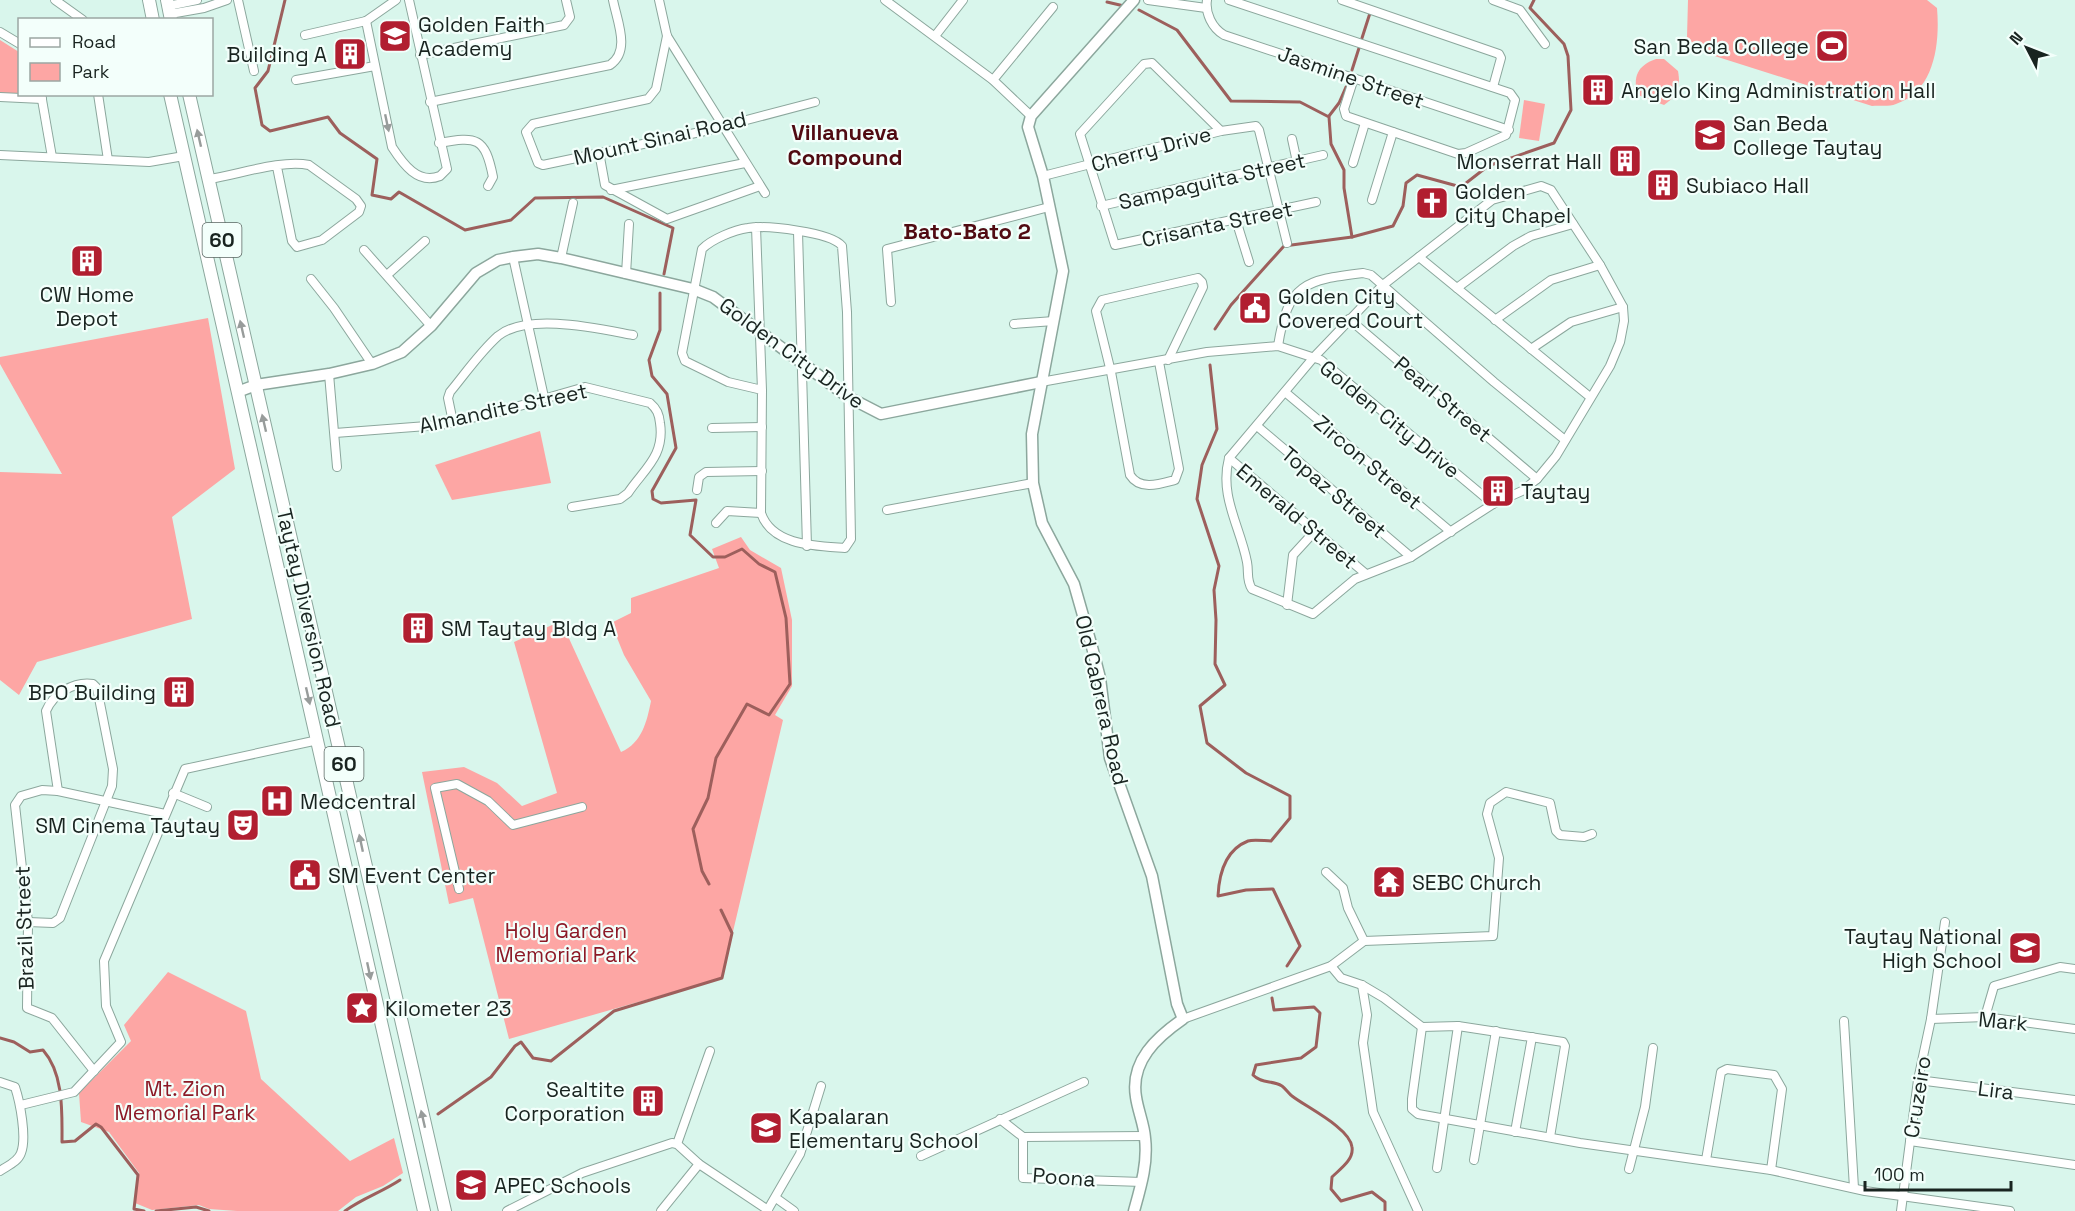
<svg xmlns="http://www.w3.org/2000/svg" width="2075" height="1211" font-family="'Space Grotesk',sans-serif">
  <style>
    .green { fill: #fda6a4 }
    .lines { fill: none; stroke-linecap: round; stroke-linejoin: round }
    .stream { stroke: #9d5f5c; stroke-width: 3 }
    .street-casing { stroke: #8ca79d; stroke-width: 10 }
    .secondary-casing { stroke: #8ca79d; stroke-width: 13 }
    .primary-casing { stroke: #8ca79d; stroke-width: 14 }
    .street { stroke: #fff; stroke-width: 8 }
    .secondary { stroke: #fff; stroke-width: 10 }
    .primary { stroke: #fff; stroke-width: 12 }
    .oneway { fill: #989c9b }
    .labels { text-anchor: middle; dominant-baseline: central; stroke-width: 4.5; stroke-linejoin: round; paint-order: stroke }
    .shield { fill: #f3fffb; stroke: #5a6662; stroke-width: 1.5 }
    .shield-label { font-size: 20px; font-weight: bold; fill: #192420 }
    .poi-label { font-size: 21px; fill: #192420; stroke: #f3fffb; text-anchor: start }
    .street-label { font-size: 21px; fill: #192420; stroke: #f3fffb }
    .park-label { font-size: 21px; fill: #8c1926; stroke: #f3fffb }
    .neighbourhood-label { font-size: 22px; font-weight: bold; fill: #500b12; stroke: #f3fffb }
  </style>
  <rect width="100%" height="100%" fill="#d9f6ec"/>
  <!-- green -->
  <g class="green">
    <path d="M1688,0H1927L1937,8C1940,43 1935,91 1896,104C1889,107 1879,105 1872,106L1699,51L1687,37Z"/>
    <path d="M0,40L19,52L20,94L35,95L0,94Z"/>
    <path d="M1656,59H1664L1678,71C1681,87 1677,96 1664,105L1638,95C1632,77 1638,65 1656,59Z"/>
    <path d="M1524,100L1545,104L1539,141L1519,138Z"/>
    <path d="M208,318L235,469L172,517L192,619L37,662L19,695L0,680V472L62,474L0,364V357Z"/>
    <path d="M540,431L551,483L452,500L435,465Z"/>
    <path d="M741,537L750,550L781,568L792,620V686L775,715L783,720L722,978L509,1039L473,898L449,904L422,772L464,767L497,783L522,806L557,793L514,642L561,621L621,752C642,743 647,721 651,701L624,655L611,623L631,613V598L719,568L712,549Z"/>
    <path d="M168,972L246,1011L261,1079L350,1161L394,1138L403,1173L383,1186L356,1197L338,1211H237L209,1209L199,1205L152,1210L135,1203L139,1173L109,1132L81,1122L79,1093L131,1041L124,1025Z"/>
  </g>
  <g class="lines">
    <!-- stream -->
    <g class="stream">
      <path d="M285,0L268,71L255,88L262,125L270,131L328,117L340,133L377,159L372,195L391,199L399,192L465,230L511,220L535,198L603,197L673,228L664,274"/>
      <path d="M1107,2L1124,6"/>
      <path d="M1139,10L1177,30L1231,101L1300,102L1329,117L1331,144L1344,170V188L1352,237L1284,246L1231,305L1215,329"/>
      <path d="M1362,38L1370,13"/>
      <path d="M1352,70L1359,48"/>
      <path d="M1329,116L1339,103L1346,87"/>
      <path d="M1352,237L1393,226L1403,206L1406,183L1417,175L1461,187L1488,166L1554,143L1571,110L1568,56L1564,44L1530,8L1534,0"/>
      <path d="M660,293V330L649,360L652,376L667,394L676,448L652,491L653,499L661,503L696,500L690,535L713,557H725L742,549L759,564L775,572L786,618L790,684L769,715L747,704L716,758L708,798L693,829L702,871L709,884"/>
      <path d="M1210,365L1217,429L1202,465L1197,499L1219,566L1214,590L1216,620L1215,664L1225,685L1200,706L1207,743L1246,773L1290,796V818L1271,841C1265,841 1254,839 1248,841C1225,850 1219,874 1218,896L1246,890L1273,889L1300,946L1287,966"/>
      <path d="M1272,998L1274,1010L1314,1007L1320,1013L1316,1047L1301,1058L1256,1065L1253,1075C1262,1084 1272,1080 1282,1086C1286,1089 1289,1094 1292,1096C1306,1107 1350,1128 1352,1147C1354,1160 1340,1169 1332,1177L1331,1189L1341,1201L1372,1192L1385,1202V1211"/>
      <path d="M0,1038L14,1042L30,1052L43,1050C64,1074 62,1112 62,1142L75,1141L96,1124L101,1127L138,1175L134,1209L144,1211"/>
      <path d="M438,1114L491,1077L515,1046L521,1042L533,1058L551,1061L614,1011L722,978L732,933L721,910"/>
      <path d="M156,1211L196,1207L209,1211"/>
      <path d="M345,1211C363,1198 382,1192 400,1180"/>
    </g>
    <defs>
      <g id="street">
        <path d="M55,0L83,20"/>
        <path d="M238,0L254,71"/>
        <path d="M659,0L667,36L765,193"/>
        <path d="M885,0L993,80L1031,116"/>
        <path d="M1148,0L1206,8"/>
        <path d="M1207,0C1205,13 1212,28 1224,35L1509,130"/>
        <path d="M1229,0L1510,93L1515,100L1506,135L1466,153L1458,154L1346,116L1344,109L1354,78"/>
        <path d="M1342,0L1499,54L1501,58L1493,87"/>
        <path d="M1493,0L1520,10L1545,44"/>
        <path d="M168,6L197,0"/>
        <path d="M170,14L204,8L227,0"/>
        <path d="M366,21L392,147C403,164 418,185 440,176L447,169L409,0"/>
        <path d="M0,32L20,44"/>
        <path d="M305,35L366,21L396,0"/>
        <path d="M667,36L656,89L648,99L533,124L526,132L538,163L543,165L705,131L815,102"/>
        <path d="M935,36L963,0"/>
        <path d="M420,55L564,25L570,17L566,0"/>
        <path d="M296,80L375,66"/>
        <path d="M993,80L1053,7"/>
        <path d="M41,94L52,157"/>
        <path d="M98,94L108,160"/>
        <path d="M0,97L42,99"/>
        <path d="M430,102L610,65C631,51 617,21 613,0"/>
        <path d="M1221,131L1152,63L1144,64L1080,134L1115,245L1316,202"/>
        <path d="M1292,139L1297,162"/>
        <path d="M439,143C477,136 485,137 493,177L488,186"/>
        <path d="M599,152L605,185L667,219L760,186"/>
        <path d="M0,155L149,162L184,156"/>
        <path d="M1353,163L1365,123"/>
        <path d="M1043,176L1221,131L1256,126L1259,130L1287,243"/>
        <path d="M209,179C237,175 282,159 309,165L356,199L361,206L359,212L322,240L297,247L292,241L277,167"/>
        <path d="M1541,186L1551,190L1600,265L1623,307L1624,321L1620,342L1610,366L1556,456L1537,479L1522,491L1493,504L1411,557L1355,579L1313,614L1252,589C1246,580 1249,572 1247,562C1240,526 1219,496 1229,458L1314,357L1383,285L1492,200Z"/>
        <path d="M611,190L745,163"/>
        <path d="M1372,200L1393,132"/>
        <path d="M1101,206L1323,155"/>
        <path d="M1236,220L1249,262"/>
        <path d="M756,227L762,390L761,513C772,546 817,546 845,548L851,539L847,312L842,246C831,232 766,225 748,228C734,230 712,239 702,249L682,353L685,361L728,382L762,390"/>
        <path d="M798,232L807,546"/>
        <path d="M364,250L431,326"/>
        <path d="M513,257L544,397"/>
        <path d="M1419,257L1590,397"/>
        <path d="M561,258L573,203"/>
        <path d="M626,274L629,224"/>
        <path d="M387,275L425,241"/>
        <path d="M311,279L334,308L372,364"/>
        <path d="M1457,288L1513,246L1531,236L1573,224"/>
        <path d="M891,302L887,249L1049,207"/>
        <path d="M1349,319L1537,479"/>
        <path d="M1495,320L1551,280L1600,265"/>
        <path d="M1014,324L1054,321"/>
        <path d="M1278,346C1288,283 1305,280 1363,273L1371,275L1494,382L1565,440"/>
        <path d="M1531,349L1571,322L1623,307"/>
        <path d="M1159,362L1179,469L1175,480C1160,484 1140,491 1130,475L1111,372L1096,311L1102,300L1198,278L1202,282L1203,287L1168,360"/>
        <path d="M329,374L337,467"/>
        <path d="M1041,382L1207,352L1278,346L1321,360L1493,504"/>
        <path d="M1285,392L1451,532"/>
        <path d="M453,422L448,398L450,392C465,374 480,352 498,336C527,312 600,329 633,335"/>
        <path d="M1257,426L1411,557"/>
        <path d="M712,428L762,427"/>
        <path d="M335,433L440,425L502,411L585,387L650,403C657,409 659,414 660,423C665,456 644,469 628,493L620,499L572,507"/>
        <path d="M1229,458L1366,574"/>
        <path d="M697,490L699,477L706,472L762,471"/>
        <path d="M887,510L1033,483"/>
        <path d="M716,523L727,511L761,513"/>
        <path d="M1287,605L1293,555L1315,531"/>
        <path d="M173,793L207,807"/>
        <path d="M1326,872L1343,888L1348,908L1364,941"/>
        <path d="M459,889L435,788L457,784L488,801L513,825L582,807"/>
        <path d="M28,922L53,923L60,918L112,786L113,769L97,688L93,684C74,681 53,694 46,711L58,791"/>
        <path d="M1331,966L1341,978L1362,985L1384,998L1422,1027L1458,1026L1563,1042L1565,1046L1550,1137"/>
        <path d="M1362,985L1367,1015L1363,1043L1373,1112L1418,1211"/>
        <path d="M1985,1017L1994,986L2060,967L2075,969"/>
        <path d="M1183,1019L1331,966L1364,941L1493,936L1499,858L1487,814L1490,803L1506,792L1550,803L1556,831L1560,835L1584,837L1592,834"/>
        <path d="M1931,1019L1985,1017L2075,1029"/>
        <path d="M1844,1021L1854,1188"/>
        <path d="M1422,1027L1412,1099V1109L1418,1114L1580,1143L1771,1170L1865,1191L2010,1211"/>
        <path d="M94,1071L52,1018L27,1008L28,922L15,805L21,796L42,790L58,791L165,814"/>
        <path d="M1918,1080L2075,1100"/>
        <path d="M0,1082L15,1087C20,1102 27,1138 21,1153C18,1162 7,1166 0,1171"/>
        <path d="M21,1105L74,1092L121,1042L106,1006L104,961L185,769L318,740"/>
        <path d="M1000,1119L1023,1137L1145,1136"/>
        <path d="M1515,1132L1532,1037"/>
        <path d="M1023,1137V1178L1142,1182"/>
        <path d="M1910,1141L2075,1165"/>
        <path d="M677,1144L710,1051"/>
        <path d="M921,1156L1084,1082"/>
        <path d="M1474,1160L1496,1031"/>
        <path d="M1706,1160L1721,1072L1727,1069L1774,1075L1782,1089L1771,1170"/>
        <path d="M1437,1168L1458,1026"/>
        <path d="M1629,1169L1645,1107L1653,1048"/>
        <path d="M776,1198L794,1211"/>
        <path d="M507,1211L582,1173L672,1143L677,1144L699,1164L768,1210"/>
        <path d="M661,1211L699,1164"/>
        <path d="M767,1211L800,1154L821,1086"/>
        <path d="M1901,1211L1918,1080L1931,1019L1945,922"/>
      </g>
      <g id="secondary">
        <path d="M240,391L256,385L329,374L372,364L402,352L431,326L476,273L498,260L513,257L538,254L561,258L693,289L713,297L848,397L881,414L1041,382"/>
        <path d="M1134,1211C1141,1186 1148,1163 1145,1138C1144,1124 1138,1111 1136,1097C1130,1061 1157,1037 1183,1019L1177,1004L1152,876L1110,758L1100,678L1092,647L1074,584L1042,523L1033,483L1032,434L1063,271L1043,176L1028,127L1031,116L1134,0"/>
      </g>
      <g id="primary">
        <path d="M149,0L153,20"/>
        <path d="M167,0L171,20"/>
        <path d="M170,94L424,1211"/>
        <path d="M189,94L445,1211"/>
      </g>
    </defs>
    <!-- street casing -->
    <use href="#street" class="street-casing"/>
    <!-- secondary casing -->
    <use href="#secondary" class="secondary-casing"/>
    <!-- primary casing -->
    <use href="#primary" class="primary-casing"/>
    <!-- street -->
    <use href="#street" class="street"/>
    <!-- secondary -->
    <use href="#secondary" class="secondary"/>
    <!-- primary -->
    <use href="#primary" class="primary"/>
  </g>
  <!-- one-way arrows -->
  <defs><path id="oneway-solid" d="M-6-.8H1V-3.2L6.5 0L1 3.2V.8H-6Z" transform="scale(1.5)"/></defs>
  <g class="oneway">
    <use href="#oneway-solid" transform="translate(387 123) rotate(78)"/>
    <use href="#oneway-solid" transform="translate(199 138) rotate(-103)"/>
    <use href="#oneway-solid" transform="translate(242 329) rotate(-103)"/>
    <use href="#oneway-solid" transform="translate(264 423) rotate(-103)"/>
    <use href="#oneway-solid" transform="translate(308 696) rotate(77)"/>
    <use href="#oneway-solid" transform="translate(361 843) rotate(-102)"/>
    <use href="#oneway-solid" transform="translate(369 971) rotate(78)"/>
    <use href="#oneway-solid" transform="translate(423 1119) rotate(-103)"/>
  </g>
  <!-- icons -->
  <defs>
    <symbol id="school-square" viewBox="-11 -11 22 22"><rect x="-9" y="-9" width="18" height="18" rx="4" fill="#b11e30" stroke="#f3fffb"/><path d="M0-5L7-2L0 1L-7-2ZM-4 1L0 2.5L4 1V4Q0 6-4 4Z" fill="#fff"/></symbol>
    <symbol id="stadium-square" viewBox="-11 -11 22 22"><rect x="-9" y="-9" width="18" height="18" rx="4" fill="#b11e30" stroke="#f3fffb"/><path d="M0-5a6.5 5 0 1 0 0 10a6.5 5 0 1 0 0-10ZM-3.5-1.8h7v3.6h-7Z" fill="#fff"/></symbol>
    <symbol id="building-square" viewBox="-11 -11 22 22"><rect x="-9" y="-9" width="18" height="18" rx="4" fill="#b11e30" stroke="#f3fffb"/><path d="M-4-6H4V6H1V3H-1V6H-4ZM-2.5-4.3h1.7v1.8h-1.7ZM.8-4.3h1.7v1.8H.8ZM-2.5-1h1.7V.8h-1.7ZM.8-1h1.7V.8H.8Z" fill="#fff"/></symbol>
    <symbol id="university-square" viewBox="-11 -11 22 22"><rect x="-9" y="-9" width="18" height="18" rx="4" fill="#b11e30" stroke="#f3fffb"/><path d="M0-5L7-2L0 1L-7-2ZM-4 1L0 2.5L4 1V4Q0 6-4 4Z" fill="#fff"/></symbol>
    <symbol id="church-square" viewBox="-11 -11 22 22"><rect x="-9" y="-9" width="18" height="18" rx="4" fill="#b11e30" stroke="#f3fffb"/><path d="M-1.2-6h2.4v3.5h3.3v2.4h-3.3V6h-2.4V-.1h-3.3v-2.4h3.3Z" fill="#fff"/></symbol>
    <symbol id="civic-square" viewBox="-11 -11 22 22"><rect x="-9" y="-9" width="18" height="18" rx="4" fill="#b11e30" stroke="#f3fffb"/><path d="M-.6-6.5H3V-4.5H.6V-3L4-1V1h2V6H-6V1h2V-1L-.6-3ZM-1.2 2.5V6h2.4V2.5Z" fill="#fff"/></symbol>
    <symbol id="hospital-square" viewBox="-11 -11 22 22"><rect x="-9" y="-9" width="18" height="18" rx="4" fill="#b11e30" stroke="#f3fffb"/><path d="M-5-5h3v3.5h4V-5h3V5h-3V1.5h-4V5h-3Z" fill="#fff"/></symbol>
    <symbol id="theatre-square" viewBox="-11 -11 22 22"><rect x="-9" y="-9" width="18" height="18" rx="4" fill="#b11e30" stroke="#f3fffb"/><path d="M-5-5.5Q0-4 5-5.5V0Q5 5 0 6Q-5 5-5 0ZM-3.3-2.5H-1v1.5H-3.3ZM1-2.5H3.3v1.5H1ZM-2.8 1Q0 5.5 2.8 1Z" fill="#fff"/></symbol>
    <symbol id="temple-square" viewBox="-11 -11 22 22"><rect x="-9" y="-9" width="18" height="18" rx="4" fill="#b11e30" stroke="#f3fffb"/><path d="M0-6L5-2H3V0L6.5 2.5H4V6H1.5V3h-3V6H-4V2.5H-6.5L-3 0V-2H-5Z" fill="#fff"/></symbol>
    <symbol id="sight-square" viewBox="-11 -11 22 22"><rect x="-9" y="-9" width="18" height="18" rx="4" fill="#b11e30" stroke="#f3fffb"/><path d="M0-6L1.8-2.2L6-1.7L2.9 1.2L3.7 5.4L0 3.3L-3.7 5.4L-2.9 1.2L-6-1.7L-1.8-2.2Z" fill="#fff"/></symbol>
  </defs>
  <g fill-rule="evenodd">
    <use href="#school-square" x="376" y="17" width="38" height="38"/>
    <use href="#stadium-square" x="1813" y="27" width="38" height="38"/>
    <use href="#building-square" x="331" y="35" width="38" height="38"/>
    <use href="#building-square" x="1579" y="71" width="38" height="38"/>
    <use href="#university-square" x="1691" y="116" width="38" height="38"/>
    <use href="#building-square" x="1606" y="142" width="38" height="38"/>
    <use href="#building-square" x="1644" y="166" width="38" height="38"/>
    <use href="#church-square" x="1413" y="184" width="38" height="38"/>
    <use href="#building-square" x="68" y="242" width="38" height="38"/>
    <use href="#civic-square" x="1236" y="289" width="38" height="38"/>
    <use href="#building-square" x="1479" y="472" width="38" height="38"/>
    <use href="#building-square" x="399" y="609" width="38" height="38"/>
    <use href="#building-square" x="160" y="673" width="38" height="38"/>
    <use href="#hospital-square" x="258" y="782" width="38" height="38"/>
    <use href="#theatre-square" x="224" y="806" width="38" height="38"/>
    <use href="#civic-square" x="286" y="856" width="38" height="38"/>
    <use href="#temple-square" x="1370" y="863" width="38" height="38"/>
    <use href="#school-square" x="2006" y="929" width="38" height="38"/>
    <use href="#sight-square" x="343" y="989" width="38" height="38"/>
    <use href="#building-square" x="629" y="1082" width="38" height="38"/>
    <use href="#school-square" x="747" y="1109" width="38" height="38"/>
    <use href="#school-square" x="452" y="1166" width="38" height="38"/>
  </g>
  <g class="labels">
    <!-- shield labels -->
    <g class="shield">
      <rect x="202.5" y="223" width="39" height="34" rx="4.5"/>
      <rect x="324.5" y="747" width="39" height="34" rx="4.5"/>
    </g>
    <g class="shield-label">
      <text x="222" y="240">60</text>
      <text x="344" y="764">60</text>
    </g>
    <!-- poi labels -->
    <g class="poi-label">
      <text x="418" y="24">Golden Faith<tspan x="418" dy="24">Academy</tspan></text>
      <text x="1809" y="46" text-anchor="end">San Beda College</text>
      <text x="327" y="54" text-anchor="end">Building A</text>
      <text x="1621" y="90">Angelo King Administration Hall</text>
      <text x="1733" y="123">San Beda<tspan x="1733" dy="24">College Taytay</tspan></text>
      <text x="1602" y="161" text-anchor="end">Monserrat Hall</text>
      <text x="1686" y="185">Subiaco Hall</text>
      <text x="1455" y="191">Golden<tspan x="1455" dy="24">City Chapel</tspan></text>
      <text x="87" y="294" text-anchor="middle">CW Home<tspan x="87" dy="24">Depot</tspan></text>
      <text x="1278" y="296">Golden City<tspan x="1278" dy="24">Covered Court</tspan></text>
      <text x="1521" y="491">Taytay</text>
      <text x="441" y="628">SM Taytay Bldg A</text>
      <text x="156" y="692" text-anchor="end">BPO Building</text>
      <text x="300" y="801">Medcentral</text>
      <text x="220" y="825" text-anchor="end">SM Cinema Taytay</text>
      <text x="328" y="875">SM Event Center</text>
      <text x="1412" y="882">SEBC Church</text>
      <text x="2002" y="936" text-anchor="end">Taytay National<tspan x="2002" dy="24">High School</tspan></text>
      <text x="385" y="1008">Kilometer 23</text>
      <text x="625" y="1089" text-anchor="end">Sealtite<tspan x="625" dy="24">Corporation</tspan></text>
      <text x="789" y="1116">Kapalaran<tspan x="789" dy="24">Elementary School</tspan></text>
      <text x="494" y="1185">APEC Schools</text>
    </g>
    <!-- street labels -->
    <g class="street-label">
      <text transform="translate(1351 77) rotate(19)">Jasmine Street</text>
      <text transform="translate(660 138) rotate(-13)">Mount Sinai Road</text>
      <text transform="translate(1151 149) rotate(-15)">Cherry Drive</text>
      <text transform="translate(1212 181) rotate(-13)">Sampaguita Street</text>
      <text transform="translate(1217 224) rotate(-12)">Crisanta Street</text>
      <text transform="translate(792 353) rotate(36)">Golden City Drive</text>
      <text transform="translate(1443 399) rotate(40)">Pearl Street</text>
      <text transform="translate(503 408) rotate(-12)">Almandite Street</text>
      <text transform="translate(1390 419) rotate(39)">Golden City Drive</text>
      <text transform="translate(1368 462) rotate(40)">Zircon Street</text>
      <text transform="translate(1334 492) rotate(40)">Topaz Street</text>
      <text transform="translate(1297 516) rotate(40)">Emerald Street</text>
      <text transform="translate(309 618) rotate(77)">Taytay Diversion Road</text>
      <text transform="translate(1102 700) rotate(77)">Old Cabrera Road</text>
      <text transform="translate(24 928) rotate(-92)">Brazil Street</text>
      <text transform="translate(2003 1021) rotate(5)">Mark</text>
      <text transform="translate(1996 1090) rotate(7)">Lira</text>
      <text transform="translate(1917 1097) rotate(-81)">Cruzeiro</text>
      <text transform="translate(1064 1177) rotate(4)">Poona</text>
    </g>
    <!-- park labels -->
    <g class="park-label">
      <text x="566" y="930">Holy Garden<tspan x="566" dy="24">Memorial Park</tspan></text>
      <text x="185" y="1088">Mt. Zion<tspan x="185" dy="24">Memorial Park</tspan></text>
    </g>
    <!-- neighbourhood labels -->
    <g class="neighbourhood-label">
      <text x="845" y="132">Villanueva<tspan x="845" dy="25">Compound</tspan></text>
      <text x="967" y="231">Bato-Bato 2</text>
    </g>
  </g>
  <!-- legend -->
  <rect x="18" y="18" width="195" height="78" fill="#f3fffb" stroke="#9ca7a3" stroke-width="1.5"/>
  <rect x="30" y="38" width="30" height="9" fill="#ffffff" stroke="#9ca7a3" stroke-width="1.5"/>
  <text x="72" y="48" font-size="18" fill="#192420">Road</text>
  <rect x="30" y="63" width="30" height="18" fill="#fda6a4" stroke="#9ca7a3" stroke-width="1.5"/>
  <text x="72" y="78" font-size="18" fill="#192420">Park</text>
  <!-- north arrow -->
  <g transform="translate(2027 48) rotate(312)" stroke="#f3fffb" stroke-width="4.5" paint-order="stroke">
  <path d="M0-4.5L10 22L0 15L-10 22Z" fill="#192420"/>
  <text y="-9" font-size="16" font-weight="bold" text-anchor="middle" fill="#192420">N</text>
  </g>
  <!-- scale -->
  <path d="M1865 1181v9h146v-9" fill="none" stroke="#192420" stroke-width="3"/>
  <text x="1874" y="1181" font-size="18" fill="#192420" stroke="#f3fffb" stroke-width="4.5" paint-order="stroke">100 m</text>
</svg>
